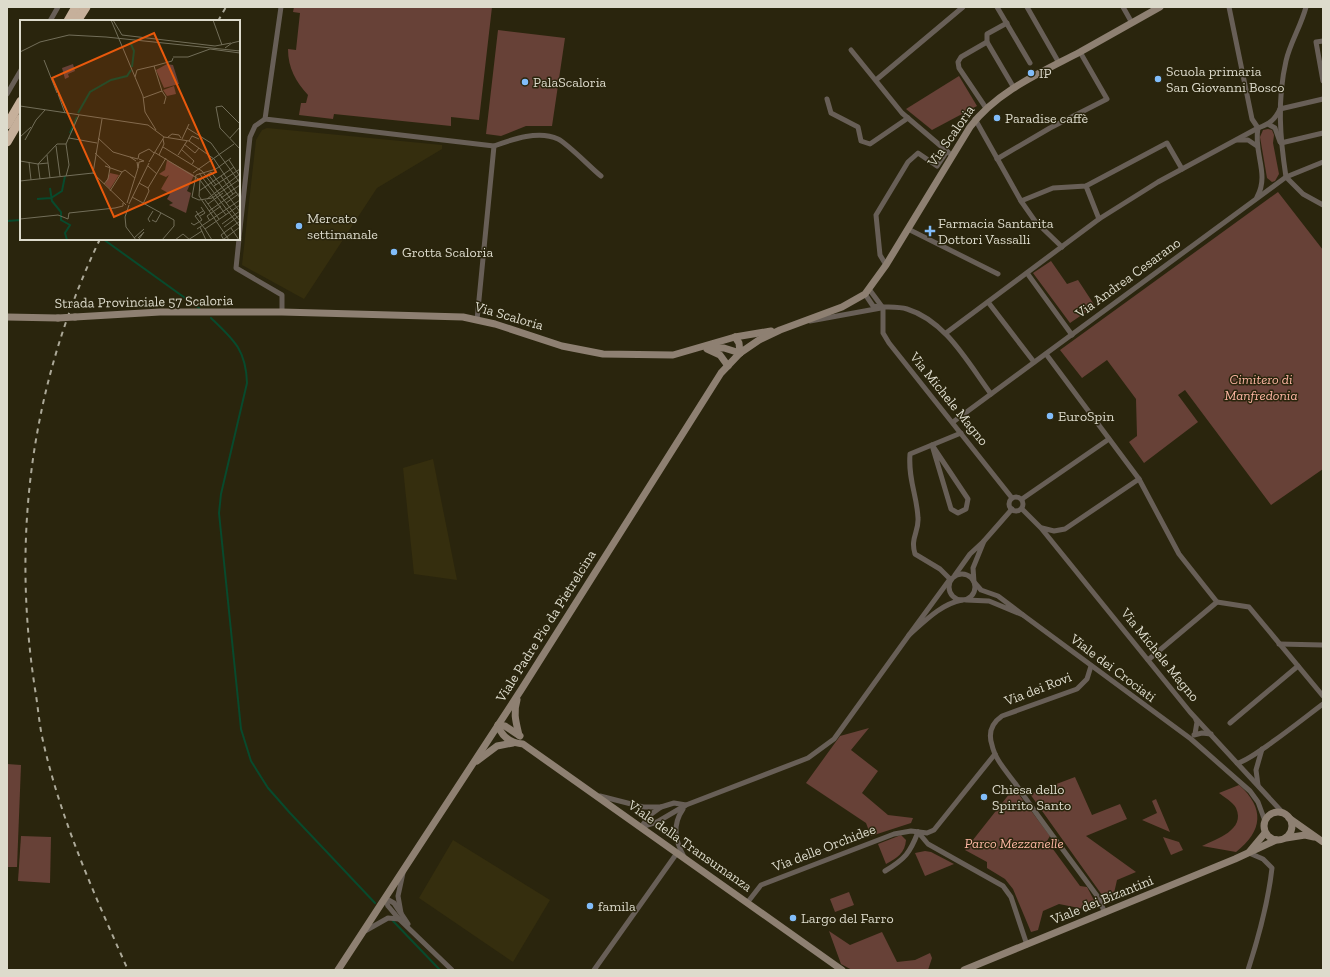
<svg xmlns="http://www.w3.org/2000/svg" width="1330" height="977" font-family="'Zilla Slab',serif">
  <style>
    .built { fill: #352e0e }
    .green { fill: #674137 }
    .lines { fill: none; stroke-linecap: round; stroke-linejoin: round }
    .stream { stroke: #084a2d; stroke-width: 2 }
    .street { stroke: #685f57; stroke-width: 5 }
    .secondary { stroke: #8e8072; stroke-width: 7 }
    .highway { stroke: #c6b09b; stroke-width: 9 }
    .rail { stroke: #aca998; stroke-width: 2; stroke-dasharray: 5 5; stroke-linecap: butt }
    .secondary-bridge { stroke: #8e8072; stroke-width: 7 }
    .poi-dot { fill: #81bdfa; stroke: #2a250d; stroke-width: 1.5 }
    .labels { text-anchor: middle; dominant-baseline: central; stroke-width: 3; stroke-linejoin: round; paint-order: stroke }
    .poi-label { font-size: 14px; fill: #dddbcc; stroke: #2a250d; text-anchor: start }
    .street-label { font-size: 14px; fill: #dddbcc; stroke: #2a250d }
    .park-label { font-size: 14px; font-style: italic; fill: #fcb5a2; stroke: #2a250d }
    .inset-river { fill: none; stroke: #084a2d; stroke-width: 2 }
    .inset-road { fill: none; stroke: #726e59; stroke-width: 1 }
    .view { fill: #e8590c; fill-opacity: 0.15; stroke: #e8590c; stroke-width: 2 }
    .inset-edge { fill: none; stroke: #dddbcc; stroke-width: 2 }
  </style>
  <rect width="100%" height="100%" fill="#2a250d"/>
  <!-- built -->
  <g class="built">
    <path d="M267,128L442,145V149L377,188L304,299L242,265L256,140L262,130Z"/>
    <path d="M433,459L457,580L414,574L403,468Z"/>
    <path d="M453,840L550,900L513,962L419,898Z"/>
  </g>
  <!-- green -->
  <g class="green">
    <path d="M294,7H492L479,120L451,117V126L334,114L333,119L299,115L301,103H306L308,95C296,82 288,68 288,49L296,50L300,13L293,12Z"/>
    <path d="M498,30L565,38L552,126H526L501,136L486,134Z"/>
    <path d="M959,76L977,106L932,130L906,109Z"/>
    <path d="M1268,129L1272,130L1274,135L1273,143L1279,174L1275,181L1272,182L1267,178L1260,137L1263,130Z"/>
    <path d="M1278,192L1323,250V469L1271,505L1185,390L1178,395L1198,422L1144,463L1129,442L1137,436L1136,399L1107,360L1082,378L1060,350Z"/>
    <path d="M1051,261L1067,284L1078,280L1095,306L1070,323L1033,273Z"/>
    <path d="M869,728L851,750L878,771L862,793L888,815L913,818L911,823L871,836L866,823L806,783L840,736Z"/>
    <path d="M7,764L21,765L17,867H7Z"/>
    <path d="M1075,777L1092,815L1120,804L1127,819L1086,836L1136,872L1117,880L1112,902L1106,904L1102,895L1030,794Z"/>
    <path d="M1239,785C1265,808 1263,831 1236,852L1202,846C1216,839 1246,830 1236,808C1233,802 1224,797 1219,793Z"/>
    <path d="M1014,788L1050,836L1047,841L1080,886L1087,887L1095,902L1094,907L1089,910L1059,904L1043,911L1038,930L1031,932L1013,889L1005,879L987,868V862L965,850Z"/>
    <path d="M1156,799L1170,832L1142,820L1157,813L1152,801Z"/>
    <path d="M901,835L906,840C905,853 897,858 886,864L878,844Z"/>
    <path d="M21,836L51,837L50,883L18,881Z"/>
    <path d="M1163,837L1179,842L1183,850L1171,855Z"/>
    <path d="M925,851L931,852L954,864L925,876L915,853Z"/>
    <path d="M849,892L854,905L835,912L830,899Z"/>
    <path d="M829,931L850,945L882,932L897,962L915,960L930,953L932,958L928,970H852L841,964Z"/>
  </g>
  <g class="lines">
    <!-- stream -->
    <g class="stream">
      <path d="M7,221L21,220"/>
      <path d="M103,239L199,308"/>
      <path d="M211,318C234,340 246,350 247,383L221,494L219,513L241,729L251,761L268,788L290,813L375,903"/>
      <path d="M393,921L440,970"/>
    </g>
    <!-- street -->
    <g class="street">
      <path d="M281,7L265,119L494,146L477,320"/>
      <path d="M997,7L1030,63"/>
      <path d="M1027,7L1059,63"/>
      <path d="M1123,7L1132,23"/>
      <path d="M1229,7L1252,119L1258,128"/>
      <path d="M50,21L58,7"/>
      <path d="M1323,41L1316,42L1323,81"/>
      <path d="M987,42L1014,88"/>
      <path d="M851,50L902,113L949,153"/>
      <path d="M876,80L963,7"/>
      <path d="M7,94L21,70"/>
      <path d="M827,99L831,113L858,127L861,141L870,144L908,118"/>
      <path d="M986,108L959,68L958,62L961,57L987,42V34L1007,23"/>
      <path d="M1280,109L1323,99"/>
      <path d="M975,119L1021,201L1035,221L1062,247"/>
      <path d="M1268,124L1275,128L1280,142"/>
      <path d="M1237,140H1248L1257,146"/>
      <path d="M1281,143L1323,133"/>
      <path d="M494,146C513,139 539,130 558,139C568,144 591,168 601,176"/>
      <path d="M997,159L1050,128L1107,99L1080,52"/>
      <path d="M1286,177C1280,138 1277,100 1286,61C1290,43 1301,26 1306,7"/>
      <path d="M1286,177L1303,194L1323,205"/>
      <path d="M1086,186L1099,219"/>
      <path d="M1257,197C1270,174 1253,153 1258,128"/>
      <path d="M1021,201L1053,188L1086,186L1167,143L1182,169"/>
      <path d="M908,229L998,274"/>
      <path d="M239,238L250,137L255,126L265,119"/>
      <path d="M239,239L236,268L282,295V312"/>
      <path d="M886,265L880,255L876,215L908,162L918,153L937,166L947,151"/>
      <path d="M1027,273L1072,335"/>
      <path d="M869,289L883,308"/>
      <path d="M865,294L873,306C884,308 897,306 907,309C946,321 968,363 991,394"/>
      <path d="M988,302L1034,362"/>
      <path d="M883,308V333L889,343L1012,498"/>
      <path d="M810,321L881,308"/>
      <path d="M946,333L1099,219L1158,182L1258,128C1269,124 1275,120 1280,109"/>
      <path d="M1046,354L1139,479L1179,554L1217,602"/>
      <path d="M953,422L1286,177L1323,162"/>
      <path d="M961,433L910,454C908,480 917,495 918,518C919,532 910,538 915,554L940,569L950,579L909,635C925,621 941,604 962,600"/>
      <path d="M932,445L968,499L966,509L958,513L951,509Z"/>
      <circle cx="1016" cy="504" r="7"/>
      <path d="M1022,499L1109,439"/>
      <path d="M1022,509L1041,528L1190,712L1283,813"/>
      <path d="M1042,528L1054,531L1065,529L1139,479"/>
      <path d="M984,541L1012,509"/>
      <circle cx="962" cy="587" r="13"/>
      <path d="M955,575L970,554L984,541L973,568L974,582L981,590L998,596L1023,615L989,601L966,600"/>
      <path d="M1023,615L1191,739L1250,791L1258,802L1265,821"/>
      <path d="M1279,644L1323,645"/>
      <path d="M1148,660L1217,602L1249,607L1323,696"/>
      <path d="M1091,666L1087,679L1077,689L1002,716C992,723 988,733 992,745C995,760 1008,773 1017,786C1043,824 1071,860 1098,897L1105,913"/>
      <path d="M1230,723L1298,666"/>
      <path d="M1195,734L1197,722L1196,720"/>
      <path d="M1194,735L1202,733L1211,734"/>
      <path d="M1237,763C1250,762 1309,714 1323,704"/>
      <path d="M1258,785L1256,770L1262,749"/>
      <path d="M600,796L643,807H661L674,803L686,805"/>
      <path d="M683,809C672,825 675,840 684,857"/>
      <path d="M641,827L657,822L686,805L808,758L834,739L909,635"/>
      <path d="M641,827L650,815L661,807"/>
      <path d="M918,832L928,844L1003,886L1011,897L1027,945"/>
      <path d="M885,871C905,859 910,853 918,832"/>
      <path d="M385,898L388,906L399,919L452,970"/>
      <path d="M385,898L394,903L408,924"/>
      <path d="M747,903L761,885L894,834L911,831L927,833L934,830L995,754"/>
      <path d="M401,913L398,896L403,873"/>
      <path d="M365,931L388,918L399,919"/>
      <path d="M594,970L677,853"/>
      <path d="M1248,970C1259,936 1268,904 1272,868L1263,859L1249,853"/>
    </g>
    <!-- secondary -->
    <g class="secondary">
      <path d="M7,317L58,318"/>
      <path d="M75,317L160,312H282L463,317L495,324L562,346L603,354L673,355L735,337L771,331"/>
      <path d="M735,337L739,343L740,353"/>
      <path d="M708,348H724L740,353"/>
      <path d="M707,349L720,355L728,366"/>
      <path d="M517,700C513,713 516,722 519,735"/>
      <path d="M498,725C502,738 511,743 523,744L842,970"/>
      <path d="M498,725L505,726L520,736"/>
      <path d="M477,761L497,746L513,743"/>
      <circle cx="1278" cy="826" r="14"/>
      <path d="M1289,818L1323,842"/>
      <path d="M1286,838L1305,835L1314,837"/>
      <path d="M1250,851L1265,833"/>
      <path d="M338,970L521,690L721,373L740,353L759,340L780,330L842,307L865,294L886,265L970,127C997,91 1042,72 1080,52C1107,37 1133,22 1160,7"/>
      <path d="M964,970L1235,859L1276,840"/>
    </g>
    <!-- highway -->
    <g class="highway">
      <path d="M68,21L76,7"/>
      <path d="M77,21L86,7"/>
      <path d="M7,125L21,101"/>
      <path d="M7,142L21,118"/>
    </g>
    <!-- rail -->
    <g class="rail">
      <path d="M218,21L226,7"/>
      <path d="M100,239C32,381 11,533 35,689C38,706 39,724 43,741C61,821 95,896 128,970"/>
    </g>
    <!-- secondary-bridge -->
    <path class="secondary-bridge" d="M58,318L75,317"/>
  </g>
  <!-- markers -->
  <g class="poi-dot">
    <circle cx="1031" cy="73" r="4"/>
    <circle cx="1158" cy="79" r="4"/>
    <circle cx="525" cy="82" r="4"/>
    <circle cx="997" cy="118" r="4"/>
    <circle cx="299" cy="226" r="4"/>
    <path d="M928 225h4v4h4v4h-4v4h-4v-4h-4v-4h4z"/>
    <circle cx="394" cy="252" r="4"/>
    <circle cx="1050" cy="416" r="4"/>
    <circle cx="984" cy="797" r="4"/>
    <circle cx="590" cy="906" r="4"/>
    <circle cx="793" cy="918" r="4"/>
  </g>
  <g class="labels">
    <!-- poi labels -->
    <g class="poi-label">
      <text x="1166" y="71">Scuola primaria<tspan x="1166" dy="16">San Giovanni Bosco</tspan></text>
      <text x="1039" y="73">IP</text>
      <text x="533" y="82">PalaScaloria</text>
      <text x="1005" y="118">Paradise caffè</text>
      <text x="307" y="218">Mercato<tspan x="307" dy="16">settimanale</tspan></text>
      <text x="938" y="223">Farmacia Santarita<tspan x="938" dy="16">Dottori Vassalli</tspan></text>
      <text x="402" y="252">Grotta Scaloria</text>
      <text x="1058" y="416">EuroSpin</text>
      <text x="992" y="789">Chiesa dello<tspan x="992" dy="16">Spirito Santo</tspan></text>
      <text x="598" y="906">famila</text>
      <text x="801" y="918">Largo del Farro</text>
    </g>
    <!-- street labels -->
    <g class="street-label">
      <text transform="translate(951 136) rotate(-55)">Via Scaloria</text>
      <text transform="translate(1128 278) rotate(-36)">Via Andrea Cesarano</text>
      <text transform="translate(144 302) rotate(-1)">Strada Provinciale 57 Scaloria</text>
      <text transform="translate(509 316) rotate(16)">Via Scaloria</text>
      <text transform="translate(949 399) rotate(51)">Via Michele Magno</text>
      <text transform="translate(546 626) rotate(-58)">Viale Padre Pio da Pietrelcina</text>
      <text transform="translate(1160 655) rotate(51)">Via Michele Magno</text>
      <text transform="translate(1113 668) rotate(37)">Viale dei Crociati</text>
      <text transform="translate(1038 689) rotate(-21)">Via dei Rovi</text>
      <text transform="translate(690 846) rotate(35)">Viale della Transumanza</text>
      <text transform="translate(824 848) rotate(-21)">Via delle Orchidee</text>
      <text transform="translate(1102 900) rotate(-22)">Viale dei Bizantini</text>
    </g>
    <!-- park labels -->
    <g class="park-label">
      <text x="1261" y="379">Cimitero di<tspan x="1261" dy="16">Manfredonia</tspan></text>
      <text x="1014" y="843">Parco Mezzanelle</text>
    </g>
  </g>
  <!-- overview -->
  <g transform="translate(20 20)">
    <rect width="220" height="220" fill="#2a250d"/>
    <path d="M53,44L55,51L48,54L49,57L45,59L42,48ZM147,44L153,45L159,64L144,68L136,50ZM154,66L156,74L147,76L143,70ZM147,140L174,155L167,171L171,173L166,193L149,185L153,183L147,179L150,174L141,169L149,155L146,157L139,154L145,150ZM90,153L99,155L90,169L85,164Z" fill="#674137"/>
    <path class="inset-river" d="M110,22L114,31L112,47M58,93L70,72L91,60L107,56L111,50M50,113L57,97M30,168L32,181L41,192V200L50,205L45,213L47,220M17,179L31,178L42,171L45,156"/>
    <path class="inset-road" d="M91,0L123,76L125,92L136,110M93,0L102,15L195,26L211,23M193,0L202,25M205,28L212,23L220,21M0,32L20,22L49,15L86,17L220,31M153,37H168L190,29L220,33M24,40L37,73M115,57L117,50L134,46M142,71L146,77L144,84M38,74L45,93M123,78L142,71L134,46L152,41L153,38M0,86L128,105L144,117L169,121L194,139L220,178M220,104L202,86L196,87L200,108L220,129M167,108L191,123L220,163M0,117L11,107M148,117L152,114L159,115L161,118M49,118L77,123M78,118L93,132L110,137M210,118L220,107M162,119L169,104M5,120L16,100L25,90M169,121L172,116L179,119M164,124L175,133L179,128M36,126L40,156M143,127L182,151M161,129L174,141L172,144M134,132L180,160L179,176L209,220M75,133L90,147M27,135L30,158M139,135L144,124L143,119M158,135L167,121M209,140L219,155M0,141L18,144L37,124H46M116,141L110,137L118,139L119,134L129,129L134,133M9,142L11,160M117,142L118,148L119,142L124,141L119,139M129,142L144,117M85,146L102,152L105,150L115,158M128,146L137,154M182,151L220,201M73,153L82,99M73,153L106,185M173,153L214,124M179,153L220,207M188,154L196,165M176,155L172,177L179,180L192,178L220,159M176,155L196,149L211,138M46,156L49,145L46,124L59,95M201,156L213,174M20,159L18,144L28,143M0,161L73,153M119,163L128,168L129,171L123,184M84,164L88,159L90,148M194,166L220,149M128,168L146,138M90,171L102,152M179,171L214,147M112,177L154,200V206L142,220M201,178L220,165M187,179L220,154M185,180L199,199M107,183L118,148M206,183L220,173M109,184L129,143M188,184L203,173M109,185L105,197L106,207L116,220M183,191L175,196L185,209M189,191L216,172M206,195L180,160L191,152L220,192M180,196L185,193L181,187M0,199L38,195L48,199L49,193L95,188L103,186V183M132,200L136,202L141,193M190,201L187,196L201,186M130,202L128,199L133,191M171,203L174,205L182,200L176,191M202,204L220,191M180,207L186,220M204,207L220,195M211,208L219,220M177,209L220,180M114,218L124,209M118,218L124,212L119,219M204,219L220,207M155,220L163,214L170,220M168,220L182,211M192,220L185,209L220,185M204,220L201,215L220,201"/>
    <path class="view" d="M134,13L196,152L94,197L32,58Z"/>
    <rect width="220" height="220" class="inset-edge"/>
  </g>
  <!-- border -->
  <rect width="1330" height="977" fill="none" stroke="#dddbcc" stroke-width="16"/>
</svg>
